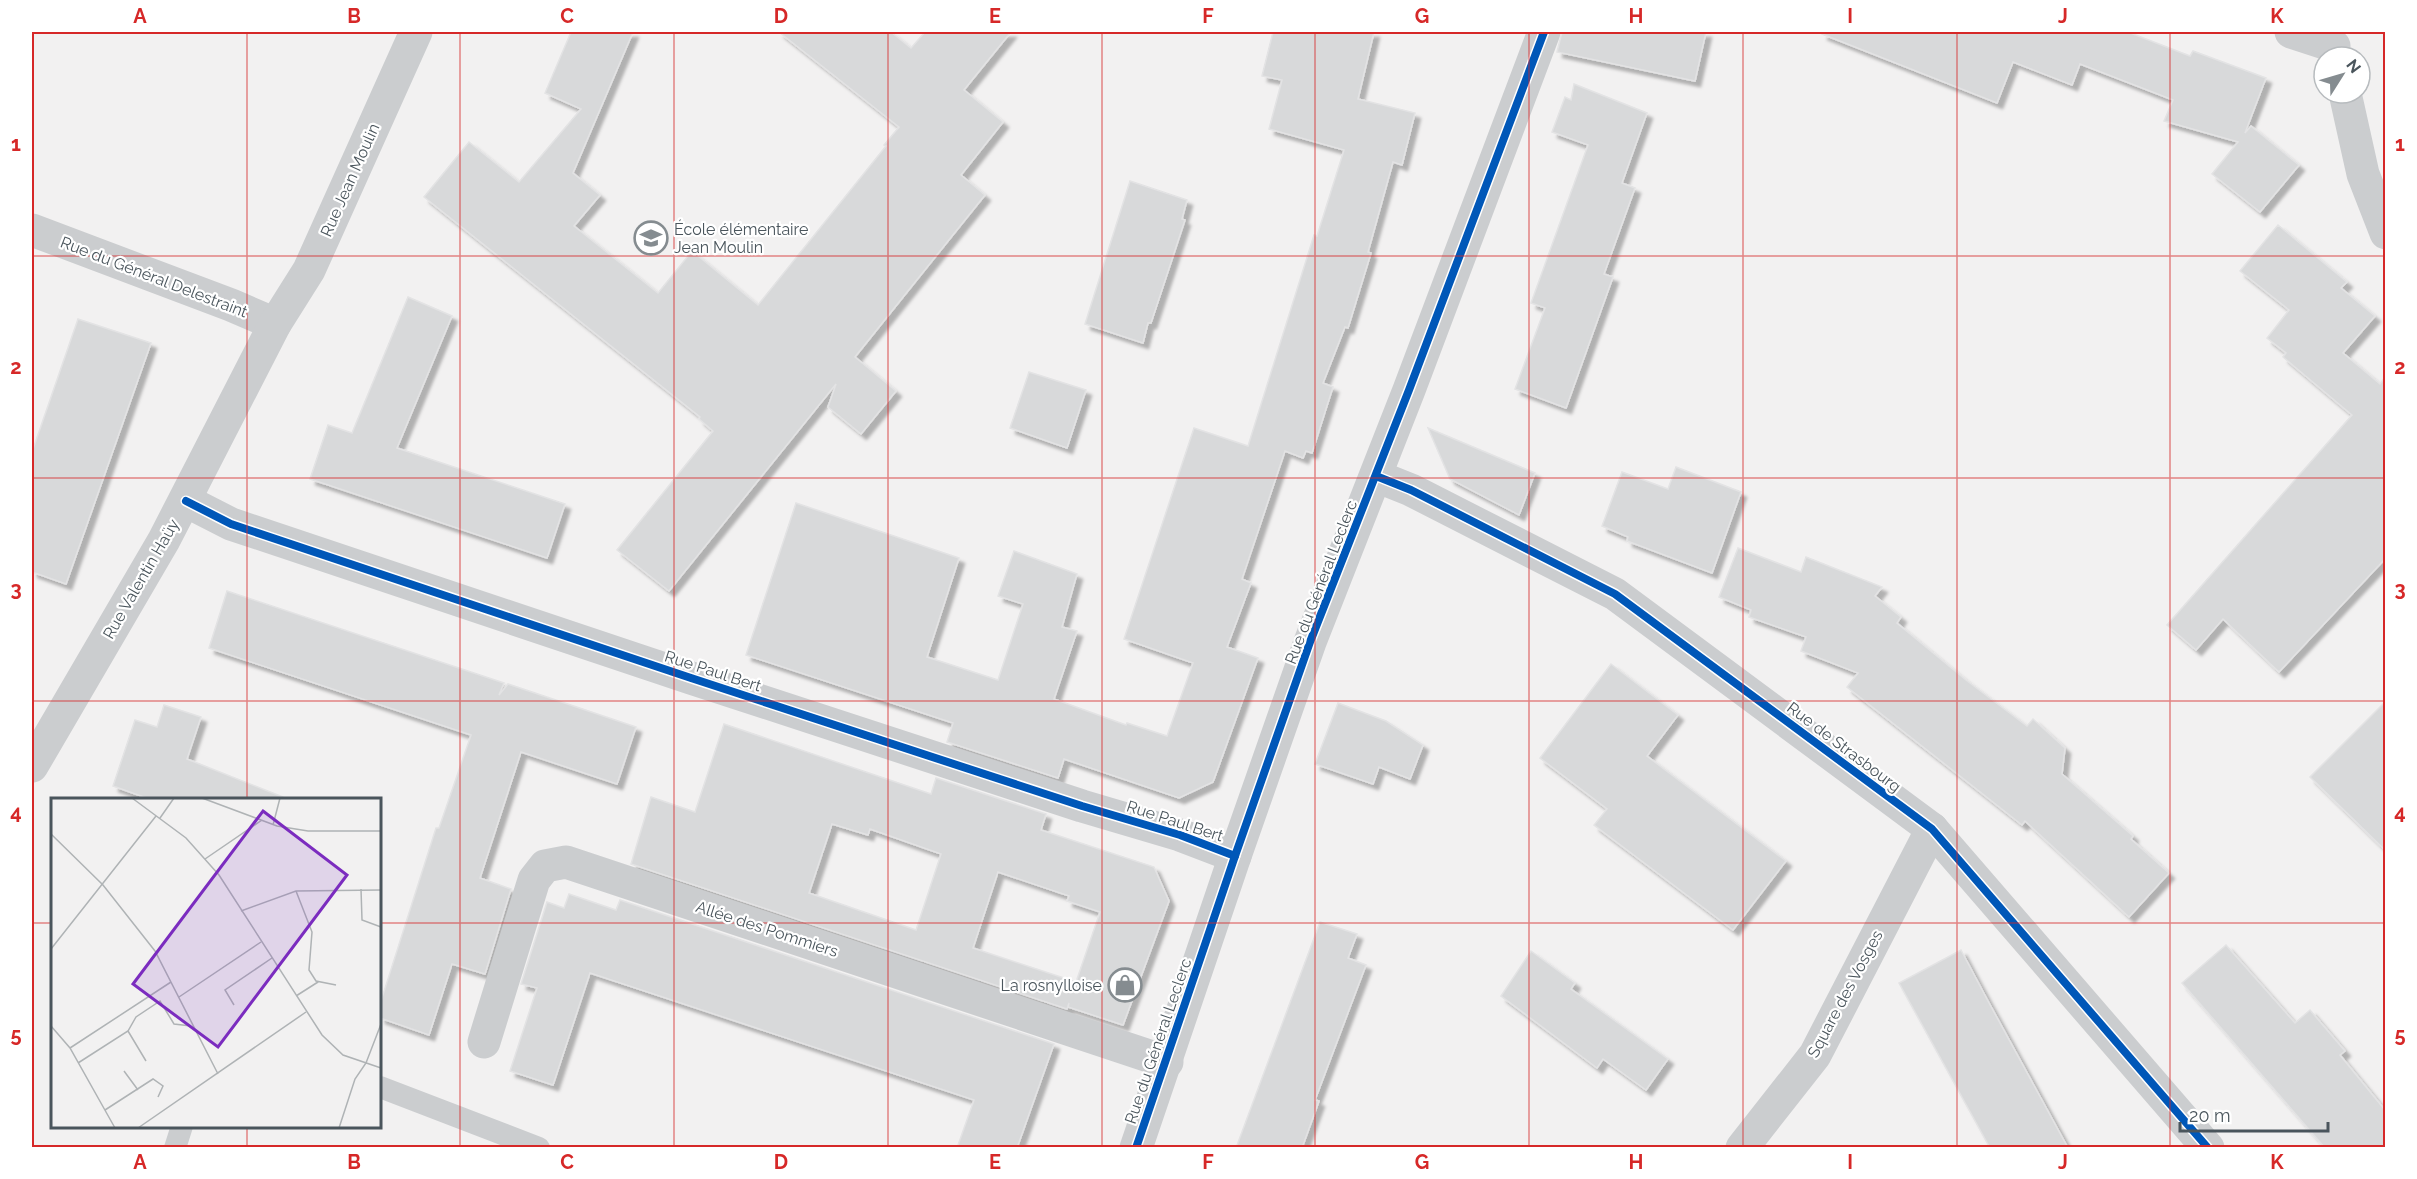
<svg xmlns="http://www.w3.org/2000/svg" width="2417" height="1179" font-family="Raleway,sans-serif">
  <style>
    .building { fill: #d8d9da; stroke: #e3e3e4; stroke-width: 1.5; fill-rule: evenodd; filter: url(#shadow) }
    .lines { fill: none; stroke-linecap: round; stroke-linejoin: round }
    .lane { stroke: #cbcdcf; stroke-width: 22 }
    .street { stroke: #cbcdcf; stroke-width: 33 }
    .secondary { stroke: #cbcdcf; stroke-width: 33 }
    .cycleway-casing { stroke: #fff; stroke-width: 11 }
    .cycleway { stroke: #0057b8; stroke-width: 8 }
    .grid { fill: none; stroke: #d62828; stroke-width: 1.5; stroke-opacity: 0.55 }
    .labels { text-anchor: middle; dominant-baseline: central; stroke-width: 4.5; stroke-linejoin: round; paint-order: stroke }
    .street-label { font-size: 16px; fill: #4a555c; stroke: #fff }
    .poi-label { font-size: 16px; fill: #4a555c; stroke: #fff; text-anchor: start }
    .inset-road { fill: none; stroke: #afb3b5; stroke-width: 1.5 }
    .view { fill: #7b2cbf; fill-opacity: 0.15; stroke: #7b2cbf; stroke-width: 3 }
    .inset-edge { fill: none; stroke: #4a555c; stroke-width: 3 }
    .neatline { fill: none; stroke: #d62828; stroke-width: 2 }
    .grid-label { font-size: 20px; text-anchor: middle; font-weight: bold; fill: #d62828 }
  </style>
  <defs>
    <filter id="shadow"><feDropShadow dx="5.5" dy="5.5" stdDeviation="1.5" flood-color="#0004"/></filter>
  </defs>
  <rect width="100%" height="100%" fill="#f2f1f1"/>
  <!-- building -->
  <g class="building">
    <path d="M571,32H633L573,173L600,195L574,226L658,293L692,251L758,305L886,146L884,145L899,127L779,32H891L911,48L925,32H1011L964,90L1003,122L961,175L985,195L855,357L896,391L861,434L828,407L836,384L669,591L617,550L713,431L699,419L700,417L424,197L469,142L519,182L581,109L545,93Z"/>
    <path d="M1273,32H1374L1358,99L1415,113L1402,165L1393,162L1368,252L1371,253L1348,328L1345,327L1323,383L1333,387L1312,453L1306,451L1303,458L1285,451L1242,579L1251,583L1227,647L1258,658L1213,782L1179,798L1064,759L1058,778L947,742L953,723L746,655L796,503L959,558L927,657L998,680L1023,604L998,596L1014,551L1077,574L1062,627L1077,631L1054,699L1126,725L1127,723L1167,736L1193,663L1124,639L1194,428L1248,446L1314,235L1317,236L1344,150L1269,129L1282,80L1262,76Z"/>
    <path d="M1562,32H1706L1695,81L1557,52Z"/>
    <path d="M1823,32H2128L2190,56L2193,51L2266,78L2245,133L2251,126L2299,165L2260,212L2212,174L2238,142L2164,121L2173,100L2080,64L2072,85L2013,62L1997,103L1822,34Z"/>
    <path d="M1574,84L1647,113L1622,183L1635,188L1604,274L1613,277L1566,408L1515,389L1545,308L1531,303L1588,145L1552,132L1565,97L1571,100Z"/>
    <path d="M1130,181L1187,200L1182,219L1185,220L1151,323H1148L1143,343L1085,324Z"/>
    <path d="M2278,225L2347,282L2341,288L2375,316L2343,353L2380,384L2385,377V559L2279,672L2223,619L2196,650L2167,625L2352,415L2283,357L2286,353L2267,338L2289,310L2240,271Z"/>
    <path d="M408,297L452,316L397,448L565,504L547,558L310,479L328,425L352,433Z"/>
    <path d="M78,319L151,343L66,584L32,572V452Z"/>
    <path d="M1029,372L1086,390L1067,448L1010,428Z"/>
    <path d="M1428,428L1535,473L1519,515L1450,479Z"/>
    <path d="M1676,467L1741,492L1712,573L1627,541L1628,537L1602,526L1622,472L1668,489Z"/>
    <path d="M1738,548L1801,572L1806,557L1882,587L1875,596L1901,617L1897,623L1966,680L2027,726L2033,719L2065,748L2062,774L2133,836L2131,839L2169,873L2129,917L2025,821L2022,825L1847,687L1858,673L1801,651L1806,637L1749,617L1751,610L1719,597Z"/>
    <path d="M227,591L504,683L499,695L508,684L636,727L617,784L521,752L480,878L511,889L485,974L452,964L429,1035L380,1018V1004L436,828H439L471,735L209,648Z"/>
    <path d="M1611,664L1678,715L1647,756L1786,861L1733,930L1594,825L1607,809L1540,758Z"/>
    <path d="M2385,702V850L2310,777Z"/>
    <path d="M1338,703L1386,721L1423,745L1410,779L1379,767L1373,784L1315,764Z"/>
    <path d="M164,705L201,717L187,759L283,797V800H152L113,786L135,720L157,727Z"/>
    <path d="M724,724L931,794L936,778L1046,814L1041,830L1154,867L1169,901L1123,1025L1068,1007L1069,1003L1067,1009L631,864L651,797L695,812ZM832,824L868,835L870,829L941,854L916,930L809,893ZM998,872L1069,896L1067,901L1100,912L1076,982L973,948Z"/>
    <path d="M569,894L616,910L620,900L1054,1044L1017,1148H957L974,1100L590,973L553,1085L510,1071L537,988L521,984L547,902L564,908Z"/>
    <path d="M1320,922L1357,934L1348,958L1366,965L1315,1100L1319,1101L1302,1148H1236Z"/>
    <path d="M2226,945L2295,1023L2310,1010L2345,1051L2340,1055L2385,1110V1148H2325L2182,983Z"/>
    <path d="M1961,950L1988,1001L2068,1148H1990L1899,983Z"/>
    <path d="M1531,951L1575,983L1571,989L1668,1059L1646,1090L1603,1059L1597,1068L1501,996Z"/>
  </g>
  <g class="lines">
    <!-- lane -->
    <g class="lane">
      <path d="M380,1087L539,1148"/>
      <path d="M175,1148L182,1126"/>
    </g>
    <!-- street -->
    <g class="street">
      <path d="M2291,32L2334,46"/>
      <path d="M2345,93L2363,174L2386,233"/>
      <path d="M32,230L231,305L275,324"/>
      <path d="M1376,476L1411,490L1615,594L1932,829L2208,1148"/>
      <path d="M186,501L231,524L691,678L1082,806L1180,835L1235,856"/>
      <path d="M32,766L164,540L275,324L309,270L416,32"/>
      <path d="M484,1042L534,880L545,866L566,862L1167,1062"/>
      <path d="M1742,1148L1815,1055L1932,829"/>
    </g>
    <!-- secondary -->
    <path class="secondary" d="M1136,1148L1235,856L1310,642L1409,390L1544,32"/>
    <defs>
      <g id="cycleway">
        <path d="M1376,476L1411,490L1615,594L1932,829L2208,1148"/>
        <path d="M186,501L231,524L691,678L1082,806L1180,835L1235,856"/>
        <path d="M1136,1148L1235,856L1310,642L1409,390L1544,32"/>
      </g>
    </defs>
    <!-- cycleway casing -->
    <use href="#cycleway" class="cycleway-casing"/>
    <!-- cycleway -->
    <use href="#cycleway" class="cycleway"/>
  </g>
  <!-- grid -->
  <path class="grid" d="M247,32V800M460,32V1148M674,32V1148M888,32V1148M1102,32V1148M1315,32V1148M1529,32V1148M1743,32V1148M1957,32V1148M2170,32V1148M32,256H2386M32,478H2386M32,701H2386M32,923H52M380,923H2386M247,1126V1148"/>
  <!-- icons -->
  <defs>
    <symbol id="school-ring" viewBox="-11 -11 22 22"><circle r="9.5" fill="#fff" stroke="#858c90" stroke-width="1.5"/><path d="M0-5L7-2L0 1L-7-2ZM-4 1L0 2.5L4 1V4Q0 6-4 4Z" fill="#858c90"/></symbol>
    <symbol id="shop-ring" viewBox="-11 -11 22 22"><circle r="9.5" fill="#fff" stroke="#858c90" stroke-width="1.5"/><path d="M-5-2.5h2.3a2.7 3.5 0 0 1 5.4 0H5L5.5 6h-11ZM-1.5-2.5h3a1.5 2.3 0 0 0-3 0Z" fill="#858c90"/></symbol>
  </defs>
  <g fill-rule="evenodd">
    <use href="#school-ring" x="632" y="219" width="38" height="38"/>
    <use href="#shop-ring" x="1106" y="966" width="38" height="38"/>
  </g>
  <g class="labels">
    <!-- street labels -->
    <g class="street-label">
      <text transform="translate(350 180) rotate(-66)">Rue Jean Moulin</text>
      <text transform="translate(154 277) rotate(21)">Rue du Général Delestraint</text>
      <text transform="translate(141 579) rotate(-60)">Rue Valentin Haüy</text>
      <text transform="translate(1321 582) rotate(-69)">Rue du Général Leclerc</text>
      <text transform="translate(713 671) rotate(18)">Rue Paul Bert</text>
      <text transform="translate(1844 747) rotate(37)">Rue de Strasbourg</text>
      <text transform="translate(1175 821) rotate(18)">Rue Paul Bert</text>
      <text transform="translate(767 929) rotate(18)">Allée des Pommiers</text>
      <text transform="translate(1845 994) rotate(-62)">Square des Vosges</text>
      <text transform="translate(1158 1041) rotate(-71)">Rue du Général Leclerc</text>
    </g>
    <!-- poi labels -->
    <g class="poi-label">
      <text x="674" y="229">École élémentaire<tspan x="674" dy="18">Jean Moulin</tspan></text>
      <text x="1102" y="985" text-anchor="end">La rosnylloise</text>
    </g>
  </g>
  <!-- overview -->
  <g transform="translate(51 798)">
    <rect width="330" height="330" fill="#f2f1f1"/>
    <path class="inset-road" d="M81,0L135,40L168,77L271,237L292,257L330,270M151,0L226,28L257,33H330M109,20L123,0M222,27L229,0M0,36L52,87L104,153L167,276M154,61L211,22M310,91L311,122L330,129M245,93L261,134L258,172L265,183L285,187M190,113L245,93L330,92M0,151L105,18M245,198L267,184M128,199L210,144M183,207L174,192L221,160M0,228L19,250L64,330M77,233L95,263M19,250L120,184M27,265L77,233L85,219L109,203L123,226L140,228M73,273L87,292M54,312L102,281L112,288L107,299M87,330L255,214M288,330L304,281L315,265L330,226"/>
    <path class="view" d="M212,13L296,77L167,249L82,186Z"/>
    <rect width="330" height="330" class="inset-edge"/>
  </g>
  <!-- border -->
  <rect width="2417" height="1179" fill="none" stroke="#ffffff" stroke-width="66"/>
  <!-- north arrow -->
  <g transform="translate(2342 75) rotate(53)"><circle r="28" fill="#ffffff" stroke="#b7bbbe" stroke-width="1.5"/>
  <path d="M0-4.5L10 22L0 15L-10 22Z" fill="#858c90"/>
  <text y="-9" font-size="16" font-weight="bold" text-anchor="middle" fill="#4a555c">N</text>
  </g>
  <!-- scale -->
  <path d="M2180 1122v9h148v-9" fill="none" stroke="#4a555c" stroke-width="3"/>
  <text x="2189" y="1122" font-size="18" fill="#4a555c" stroke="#ffffff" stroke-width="4.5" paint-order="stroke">20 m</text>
  <rect x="33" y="33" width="2351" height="1113" class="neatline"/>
  <g class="grid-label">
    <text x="140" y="23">A</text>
    <text x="354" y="23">B</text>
    <text x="567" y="23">C</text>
    <text x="781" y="23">D</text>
    <text x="995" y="23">E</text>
    <text x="1208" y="23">F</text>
    <text x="1422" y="23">G</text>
    <text x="1636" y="23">H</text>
    <text x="1850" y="23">I</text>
    <text x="2063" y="23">J</text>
    <text x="2277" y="23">K</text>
    <text x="16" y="151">1</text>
    <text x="2400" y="151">1</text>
    <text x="16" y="374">2</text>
    <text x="2400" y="374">2</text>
    <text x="16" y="596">3</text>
    <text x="2400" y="596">3</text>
    <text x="16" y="819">4</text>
    <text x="2400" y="819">4</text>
    <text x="16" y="1042">5</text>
    <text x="2400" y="1042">5</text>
    <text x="140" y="1169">A</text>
    <text x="354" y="1169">B</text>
    <text x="567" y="1169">C</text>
    <text x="781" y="1169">D</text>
    <text x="995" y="1169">E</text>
    <text x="1208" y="1169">F</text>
    <text x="1422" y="1169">G</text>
    <text x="1636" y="1169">H</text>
    <text x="1850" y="1169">I</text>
    <text x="2063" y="1169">J</text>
    <text x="2277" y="1169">K</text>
  </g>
</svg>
